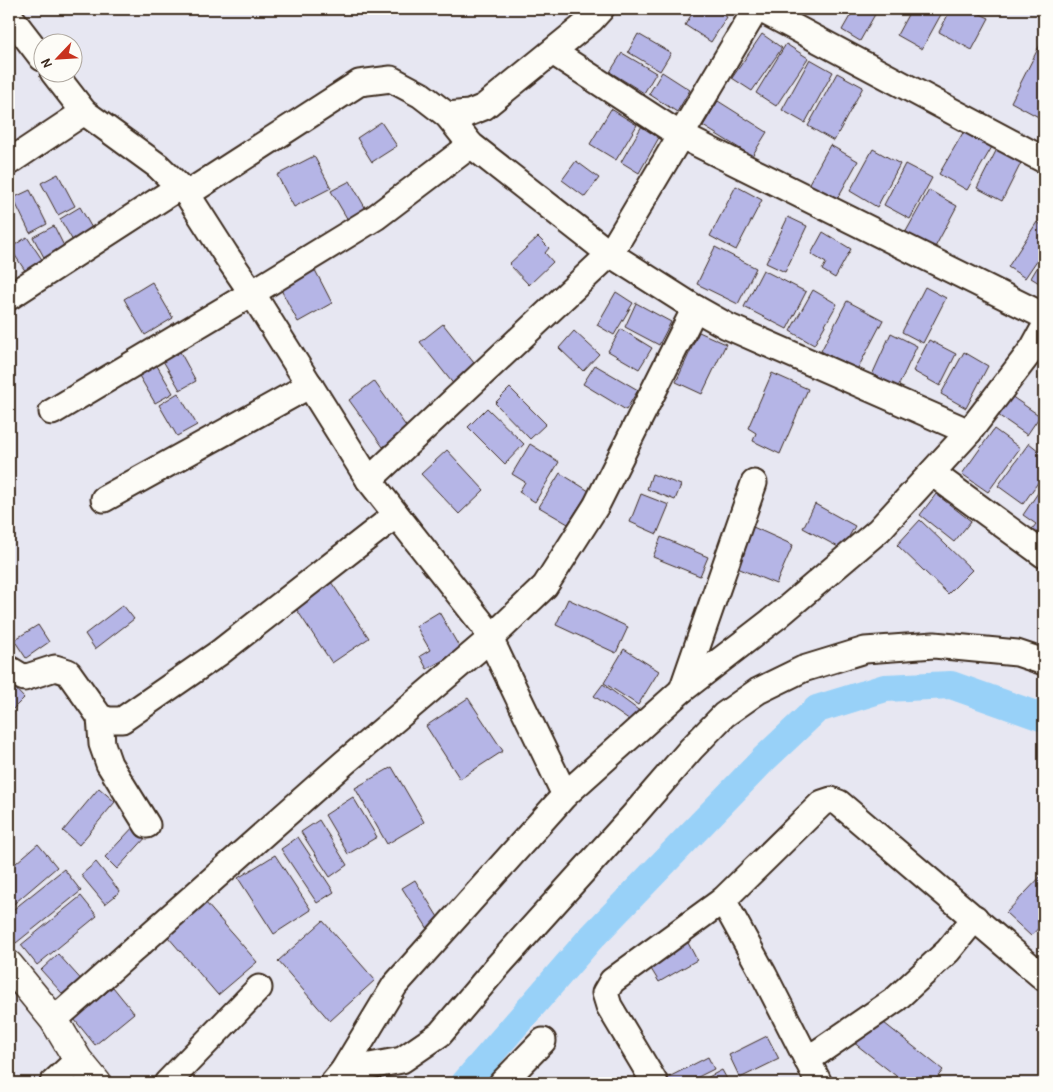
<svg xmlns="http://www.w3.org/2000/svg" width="1053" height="1092" font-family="'Patrick Hand',sans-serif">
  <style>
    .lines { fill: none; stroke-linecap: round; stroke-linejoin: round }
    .canal { stroke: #98d1f8; stroke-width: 28 }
    .building { fill: #b5b5e6; stroke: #3b2a1e }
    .minor-casing { stroke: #3b2a1e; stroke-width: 29 }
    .tertiary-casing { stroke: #3b2a1e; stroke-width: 31 }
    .minor { stroke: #fdfcf7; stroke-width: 25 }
    .tertiary { stroke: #fdfcf7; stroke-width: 28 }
  </style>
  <rect width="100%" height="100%" fill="#e7e7f2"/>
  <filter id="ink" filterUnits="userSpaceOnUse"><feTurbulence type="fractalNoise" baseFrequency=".02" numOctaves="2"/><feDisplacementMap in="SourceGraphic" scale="10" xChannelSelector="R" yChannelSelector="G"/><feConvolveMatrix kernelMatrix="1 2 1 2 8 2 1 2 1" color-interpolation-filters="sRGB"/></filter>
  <g filter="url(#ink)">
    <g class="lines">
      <!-- canal -->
      <path class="canal" d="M465,1083L589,940L764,759L817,709L885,688L951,685L1044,718"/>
    </g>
    <!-- building -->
    <g class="building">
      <path d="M695,9H714L727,17L711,42L685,25Z"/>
      <path d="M854,9H878L860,41L842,30Z"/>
      <path d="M911,9H944L922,49L897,35Z"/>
      <path d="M951,9H970L989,18L972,50L939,32Z"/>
      <path d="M638,34L671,53L660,71L628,52Z"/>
      <path d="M762,34L782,48L752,91L732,78Z"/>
      <path d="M1044,37V120L1011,102Z"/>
      <path d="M786,44L808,58L776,106L756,93Z"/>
      <path d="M622,53L656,73L644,93L610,72Z"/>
      <path d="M810,59L833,72L805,123L782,110Z"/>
      <path d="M662,72L690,90L677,112L649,94Z"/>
      <path d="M837,73L863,87L834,141L808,126Z"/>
      <path d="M718,101L767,132L752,156L703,126Z"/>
      <path d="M611,109L637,125L616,160L590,144Z"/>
      <path d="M381,122L397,146L372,162L357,138Z"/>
      <path d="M643,124L661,134L639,173L621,162Z"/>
      <path d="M964,131L992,147L967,190L939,174Z"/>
      <path d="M830,145L858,161L836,201L808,185Z"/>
      <path d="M873,149L900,164L877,207L850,191Z"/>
      <path d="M997,149L1022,161L1002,201L977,188Z"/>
      <path d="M314,156L331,188L294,207L277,175Z"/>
      <path d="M576,161L599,178L585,197L562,180Z"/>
      <path d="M905,164L932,178L910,219L884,205Z"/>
      <path d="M58,174L75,206L58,215L41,183Z"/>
      <path d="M350,181L366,209L348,220L331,191Z"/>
      <path d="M736,186L762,200L736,250L710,236Z"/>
      <path d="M30,190L47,224L30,233L13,198Z"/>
      <path d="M929,190L957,206L933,251L904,235Z"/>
      <path d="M80,207L93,230L73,241L60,219Z"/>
      <path d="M788,217L807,226L785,272L766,263Z"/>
      <path d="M1037,222L1044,227V250L1025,278L1008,267Z"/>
      <path d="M54,226L66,250L46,261L33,237Z"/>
      <path d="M823,232L851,249L835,278L822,270L826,263L811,254Z"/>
      <path d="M27,237L47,267L30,278L10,248Z"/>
      <path d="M538,237L549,248L545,253L553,262L529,285L509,264Z"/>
      <path d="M715,247L756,268L738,304L697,284Z"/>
      <path d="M1044,256V286L1031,278Z"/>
      <path d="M315,270L332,303L298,322L280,288Z"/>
      <path d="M763,270L806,292L787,329L744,307Z"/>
      <path d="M152,282L173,318L145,335L124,299Z"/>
      <path d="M925,287L946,298L923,343L902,332Z"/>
      <path d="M813,290L837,304L814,345L790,331Z"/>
      <path d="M616,292L633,303L614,335L597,325Z"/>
      <path d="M847,301L883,320L857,370L821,351Z"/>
      <path d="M636,303L671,322L659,345L625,327Z"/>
      <path d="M443,324L478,368L455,386L420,342Z"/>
      <path d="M621,329L652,348L639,369L608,351Z"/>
      <path d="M574,331L599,354L583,371L559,348Z"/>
      <path d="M699,332L726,344L702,394L676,382Z"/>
      <path d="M891,333L917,346L898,387L872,375Z"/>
      <path d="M929,340L956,354L940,386L913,371Z"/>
      <path d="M179,350L196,381L180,390L162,359Z"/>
      <path d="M964,352L988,366L966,408L941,394Z"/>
      <path d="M156,364L173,393L155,403L138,374Z"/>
      <path d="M595,365L638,390L626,410L583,384Z"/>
      <path d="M772,373L808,389L780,454L753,441L756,433L748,428Z"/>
      <path d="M374,381L408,429L383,447L349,400Z"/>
      <path d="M510,388L546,424L530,439L495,403Z"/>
      <path d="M178,393L197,425L177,436L159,405Z"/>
      <path d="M1011,396L1040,416L1027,435L998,415Z"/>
      <path d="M487,408L524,444L505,464L468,427Z"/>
      <path d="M994,429L1020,448L988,492L962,474Z"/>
      <path d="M1029,443L1044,455V474L1023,504L998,486Z"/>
      <path d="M530,444L559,462L535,502L519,492L525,482L512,474Z"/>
      <path d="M447,450L484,490L459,514L421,474Z"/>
      <path d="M560,473L589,491L568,524L539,507Z"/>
      <path d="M652,474L681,485L675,500L647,489Z"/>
      <path d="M1044,484V542L1029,533L1036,524L1023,515Z"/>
      <path d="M641,494L669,505L657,534L630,522Z"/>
      <path d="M936,494L971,521L954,542L920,515Z"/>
      <path d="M815,504L855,526L842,549L803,528Z"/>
      <path d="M920,520L972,570L948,594L897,545Z"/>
      <path d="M753,527L793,545L776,584L735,567Z"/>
      <path d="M661,537L708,557L700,576L653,557Z"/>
      <path d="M329,579L369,638L332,663L293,604Z"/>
      <path d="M568,599L628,627L616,653L556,625Z"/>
      <path d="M123,605L134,619L95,649L85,634Z"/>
      <path d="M439,612L461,650L427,669L420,656L430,650L416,626Z"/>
      <path d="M38,625L49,642L26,658L14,640Z"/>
      <path d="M624,649L659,671L638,705L604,683Z"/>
      <path d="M9,682L24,698L9,713Z"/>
      <path d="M603,684L641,712L633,723L594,696Z"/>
      <path d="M468,698L503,751L460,779L426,726Z"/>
      <path d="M392,767L424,822L387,844L355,788Z"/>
      <path d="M99,788L115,802L79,845L63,831Z"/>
      <path d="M353,797L377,837L348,854L325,815Z"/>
      <path d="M319,820L347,865L330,877L301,832Z"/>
      <path d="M137,823L149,834L117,869L105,857Z"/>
      <path d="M298,837L334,892L317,903L281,849Z"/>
      <path d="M38,844L57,867L9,908V869Z"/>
      <path d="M275,855L311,910L274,934L238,878Z"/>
      <path d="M96,862L120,892L105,904L81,875Z"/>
      <path d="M64,869L81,891L16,943L9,934V913Z"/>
      <path d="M1044,873V922L1031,936L1006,913Z"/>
      <path d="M415,880L441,922L428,929L402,888Z"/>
      <path d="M81,896L97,916L37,965L21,945Z"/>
      <path d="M206,903L257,962L218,995L168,937Z"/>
      <path d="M323,921L375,980L330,1021L278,961Z"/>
      <path d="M687,941L697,960L659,982L648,964Z"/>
      <path d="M58,954L86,985L69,1001L41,970Z"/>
      <path d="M113,987L134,1013L95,1045L74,1019Z"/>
      <path d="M874,1015L943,1070L933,1083H905L853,1042Z"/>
      <path d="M767,1036L779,1059L740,1078L729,1055Z"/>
      <path d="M708,1057L714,1069L686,1083H664L663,1080Z"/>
      <path d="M722,1070L728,1081L722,1083H697Z"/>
    </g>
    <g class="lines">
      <defs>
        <g id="minor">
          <path d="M760,9L1044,160"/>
          <path d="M9,15L42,58"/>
          <path d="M553,52L680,135L1044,316"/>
          <path d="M53,72L84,112L158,166L187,194L226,255L252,293L369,480L484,626L565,795"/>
          <path d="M447,115L471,145L610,254L695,308L727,326L969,432"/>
          <path d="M9,162L84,112"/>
          <path d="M187,194L359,83L391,79L421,95L447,115L469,113L484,107L591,20L601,9"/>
          <path d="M9,297L179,187"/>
          <path d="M52,412L252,293L376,217L471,145"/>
          <path d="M932,473L1044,555"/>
          <path d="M369,480L610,254L756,9"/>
          <path d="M104,499L310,385"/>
          <path d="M9,669L24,678L55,668L68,672L100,717L109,720H122L219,653L396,515"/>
          <path d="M682,690L754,483"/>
          <path d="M100,717L102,744L109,764L147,825"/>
          <path d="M723,900L764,975L819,1083"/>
          <path d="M54,1020L344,763L490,639L545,586L596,506L695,308"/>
          <path d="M807,1060L896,999L948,951L975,918"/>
          <path d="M343,1071L402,1060L440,1034L496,968L632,817L691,749L724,715L758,691L803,669L865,650L934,645L1017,653L1044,662"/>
          <path d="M53,1083L78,1060"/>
          <path d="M167,1083L259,988"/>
          <path d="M333,1083L343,1071L395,985L565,795L682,690L779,615L879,530L969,432L1033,348L1044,328"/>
          <path d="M502,1083L543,1041"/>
          <path d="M655,1083L609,1006L605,993L612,981L723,900L822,803L831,800L839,803L1044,978"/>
        </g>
        <path id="tertiary" d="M9,965L54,1020L78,1060L97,1083"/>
      </defs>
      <!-- minor casing -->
      <use href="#minor" class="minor-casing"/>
      <!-- tertiary casing -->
      <use href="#tertiary" class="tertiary-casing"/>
      <!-- minor -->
      <use href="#minor" class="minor"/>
      <!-- tertiary -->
      <use href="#tertiary" class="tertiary"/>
    </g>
  </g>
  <!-- margin -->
  <rect width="1053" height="1092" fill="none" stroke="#fdfcf7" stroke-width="30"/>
  <rect x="15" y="15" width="1023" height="1062" fill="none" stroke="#3b2a1e" stroke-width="2" filter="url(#ink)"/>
  <!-- north arrow -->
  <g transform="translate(58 58) rotate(245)"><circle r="24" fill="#fdfcf7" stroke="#afa8a0"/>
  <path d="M0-4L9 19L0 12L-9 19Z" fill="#c8321e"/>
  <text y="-8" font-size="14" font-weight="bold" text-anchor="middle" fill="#3b2a1e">N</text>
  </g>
</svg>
